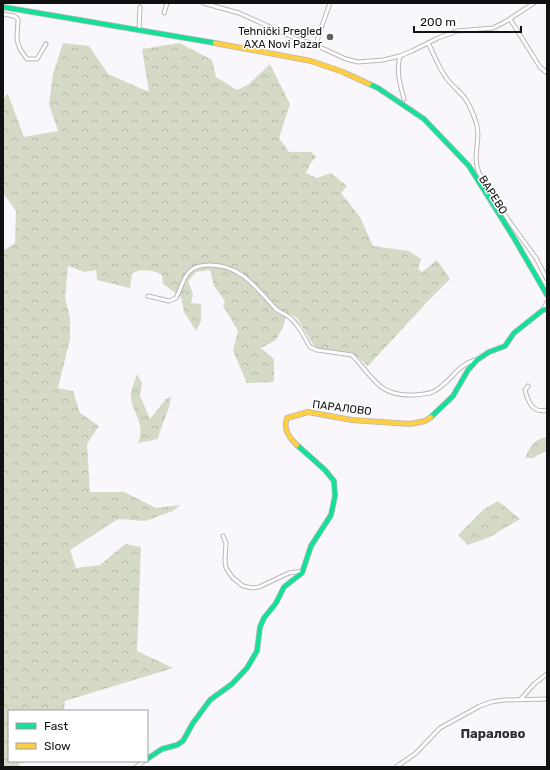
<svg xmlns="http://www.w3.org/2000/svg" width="550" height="770" font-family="Rubik,sans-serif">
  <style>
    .forest { fill: url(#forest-crowns) }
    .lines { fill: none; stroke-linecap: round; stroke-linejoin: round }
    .street-casing { stroke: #b9b7ba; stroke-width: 5 }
    .fast-casing { stroke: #b9b7ba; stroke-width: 6 }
    .slow-casing { stroke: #b9b7ba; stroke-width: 6 }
    .street { stroke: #fefefe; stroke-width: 3 }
    .fast { stroke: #16e098; stroke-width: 4.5 }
    .slow { stroke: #ffcf43; stroke-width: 4.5 }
    .poi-dot { fill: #626164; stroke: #fff; stroke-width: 1.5 }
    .labels { text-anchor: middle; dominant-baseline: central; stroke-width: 3; stroke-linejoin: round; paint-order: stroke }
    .poi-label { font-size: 11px; fill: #111013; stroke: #fff; text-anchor: end }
    .street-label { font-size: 11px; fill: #111013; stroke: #fff }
    .quarter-label { font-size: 13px; font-weight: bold; fill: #302d33; stroke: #fff }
  </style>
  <defs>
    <pattern id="forest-crowns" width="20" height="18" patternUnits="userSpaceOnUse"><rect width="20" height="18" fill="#d4dac6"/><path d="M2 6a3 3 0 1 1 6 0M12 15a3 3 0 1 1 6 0" fill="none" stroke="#b5baa9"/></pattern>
  </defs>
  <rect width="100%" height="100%" fill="#f9f7fb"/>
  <!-- forest -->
  <g class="forest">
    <path d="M63,43L89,46L108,74L149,92L142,49L180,43L212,60L216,77L237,90L249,84L270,64L290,104L279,138L289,152H311L316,157L310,164L306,173L317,178L331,173L347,186L341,193L360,217L373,246L409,251L421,259L418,269L422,272L437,260L450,279L429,300L368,366L353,353L336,351H317L297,318L287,313L283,327L276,340L261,348L274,359V382L247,383L233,351L238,331L223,306L225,301L214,286L210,270L196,272L188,281L193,294L191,303L201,304V321L196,331L184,312L181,297L163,284L162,275C154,270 140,268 132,274L130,288L97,280L96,270L84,272L68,266L65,298L70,318V339L58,388L73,391L80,413L99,426L87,444L90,492H124L156,508L180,505L173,511L145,521L118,519L70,550L76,568L100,565L125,544L141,547L137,651L173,668L65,701L64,711H9V761H28L18,764L21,767H3V251L15,243L16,211L3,193V99L8,94L24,137L58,131L49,104L53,74Z"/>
    <path d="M137,374L142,383L140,396L150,419L165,400L171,396C170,411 161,425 158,439L138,443C146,424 133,414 131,398C130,392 135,381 137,374Z"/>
    <path d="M547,437V451L538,455L533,458H525C530,447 534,439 547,437Z"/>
    <path d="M498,501L520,519L490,537L468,545L458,535L484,509Z"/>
  </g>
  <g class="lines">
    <defs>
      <g id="street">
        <path d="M203,3L239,13L299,40L311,43L346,59L358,62L383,60L400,56L412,51L438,38L457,31L493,28L505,22L534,3"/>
        <path d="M164,13L167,3"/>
        <path d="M3,14L14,16L18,19L17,40L20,49L27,59H37L46,44"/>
        <path d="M510,19L540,67L547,73"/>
        <path d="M139,30L140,7"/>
        <path d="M428,43C434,54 438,66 445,76C450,84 458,90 464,97C469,103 472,111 475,119C483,139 471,154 479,173L509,221L536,258L547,279"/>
        <path d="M316,45L319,34L330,3"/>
        <path d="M400,56C396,72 400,84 404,99"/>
        <path d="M148,296L169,301L176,298C181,289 182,279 190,271C195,266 203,265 210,265C240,265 255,286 274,307C278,312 284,313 289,317C299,324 304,337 310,347L317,350L352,355C374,378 378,396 413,395C428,394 433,394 444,384C456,374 459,365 475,360"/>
        <path d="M543,310L547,302"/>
        <path d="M528,386L525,390C528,402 533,414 547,410"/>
        <path d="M223,536L226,543L225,560L226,568L233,578L243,586L253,588L259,587L289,573L303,571"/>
        <path d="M521,699L534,684L547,674"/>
        <path d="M136,767L144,761"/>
        <path d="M396,767L416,753L440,728L480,706L491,702L504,700L547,699"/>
      </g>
      <g id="fast">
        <path d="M3,7L215,43"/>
        <path d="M369,84L378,88L424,119L469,166L514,238L547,295"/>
        <path d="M431,417L453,396L468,370L477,360L489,352L505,346L514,333L543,310L547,309"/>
        <path d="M147,759L162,749L177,745L183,741L193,723L210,700L232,684L247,668L257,651L260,627L264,618L276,603L284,587L302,573L311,546L331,515L335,496L334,481L325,470L297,445"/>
      </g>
      <g id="slow">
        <path d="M215,43L311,61L343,72L369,84"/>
        <path d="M297,445C289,438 283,428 287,418L308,412L352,420L410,424L425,421L431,417"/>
      </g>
    </defs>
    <!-- street casing -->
    <use href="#street" class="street-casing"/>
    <!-- fast casing -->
    <use href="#fast" class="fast-casing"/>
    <!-- slow casing -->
    <use href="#slow" class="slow-casing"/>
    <!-- street -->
    <use href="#street" class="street"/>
    <!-- fast -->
    <use href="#fast" class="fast"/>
    <!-- slow -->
    <use href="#slow" class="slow"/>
  </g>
  <!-- markers -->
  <circle class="poi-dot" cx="330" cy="37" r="4"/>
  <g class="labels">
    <!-- poi labels -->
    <g class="poi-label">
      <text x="322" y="31">Tehnički Pregled<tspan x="322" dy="13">AXA Novi Pazar</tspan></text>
    </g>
    <!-- street labels -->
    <g class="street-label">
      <text transform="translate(493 195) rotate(58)">ВАРЕВО</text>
      <text transform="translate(342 408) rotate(7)">ПАРАЛОВО</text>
    </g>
    <!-- quarter labels -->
    <g class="quarter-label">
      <text x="493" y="733">Паралово</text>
    </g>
  </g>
  <!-- border -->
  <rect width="550" height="770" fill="none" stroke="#111013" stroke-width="8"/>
  <!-- legend -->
  <rect x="8" y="710" width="140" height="52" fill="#ffffff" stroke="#a09fa1"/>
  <rect x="16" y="723" width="20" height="6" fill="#16e098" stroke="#a09fa1"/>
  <text x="44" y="730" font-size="12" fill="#111013">Fast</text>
  <rect x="16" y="743" width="20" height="6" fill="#ffcf43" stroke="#a09fa1"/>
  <text x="44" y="750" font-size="12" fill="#111013">Slow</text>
  <!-- scale -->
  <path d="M414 26v6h107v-6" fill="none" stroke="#111013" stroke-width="2"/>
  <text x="420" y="26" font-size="12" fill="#111013" stroke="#ffffff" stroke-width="3" paint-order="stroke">200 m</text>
</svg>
